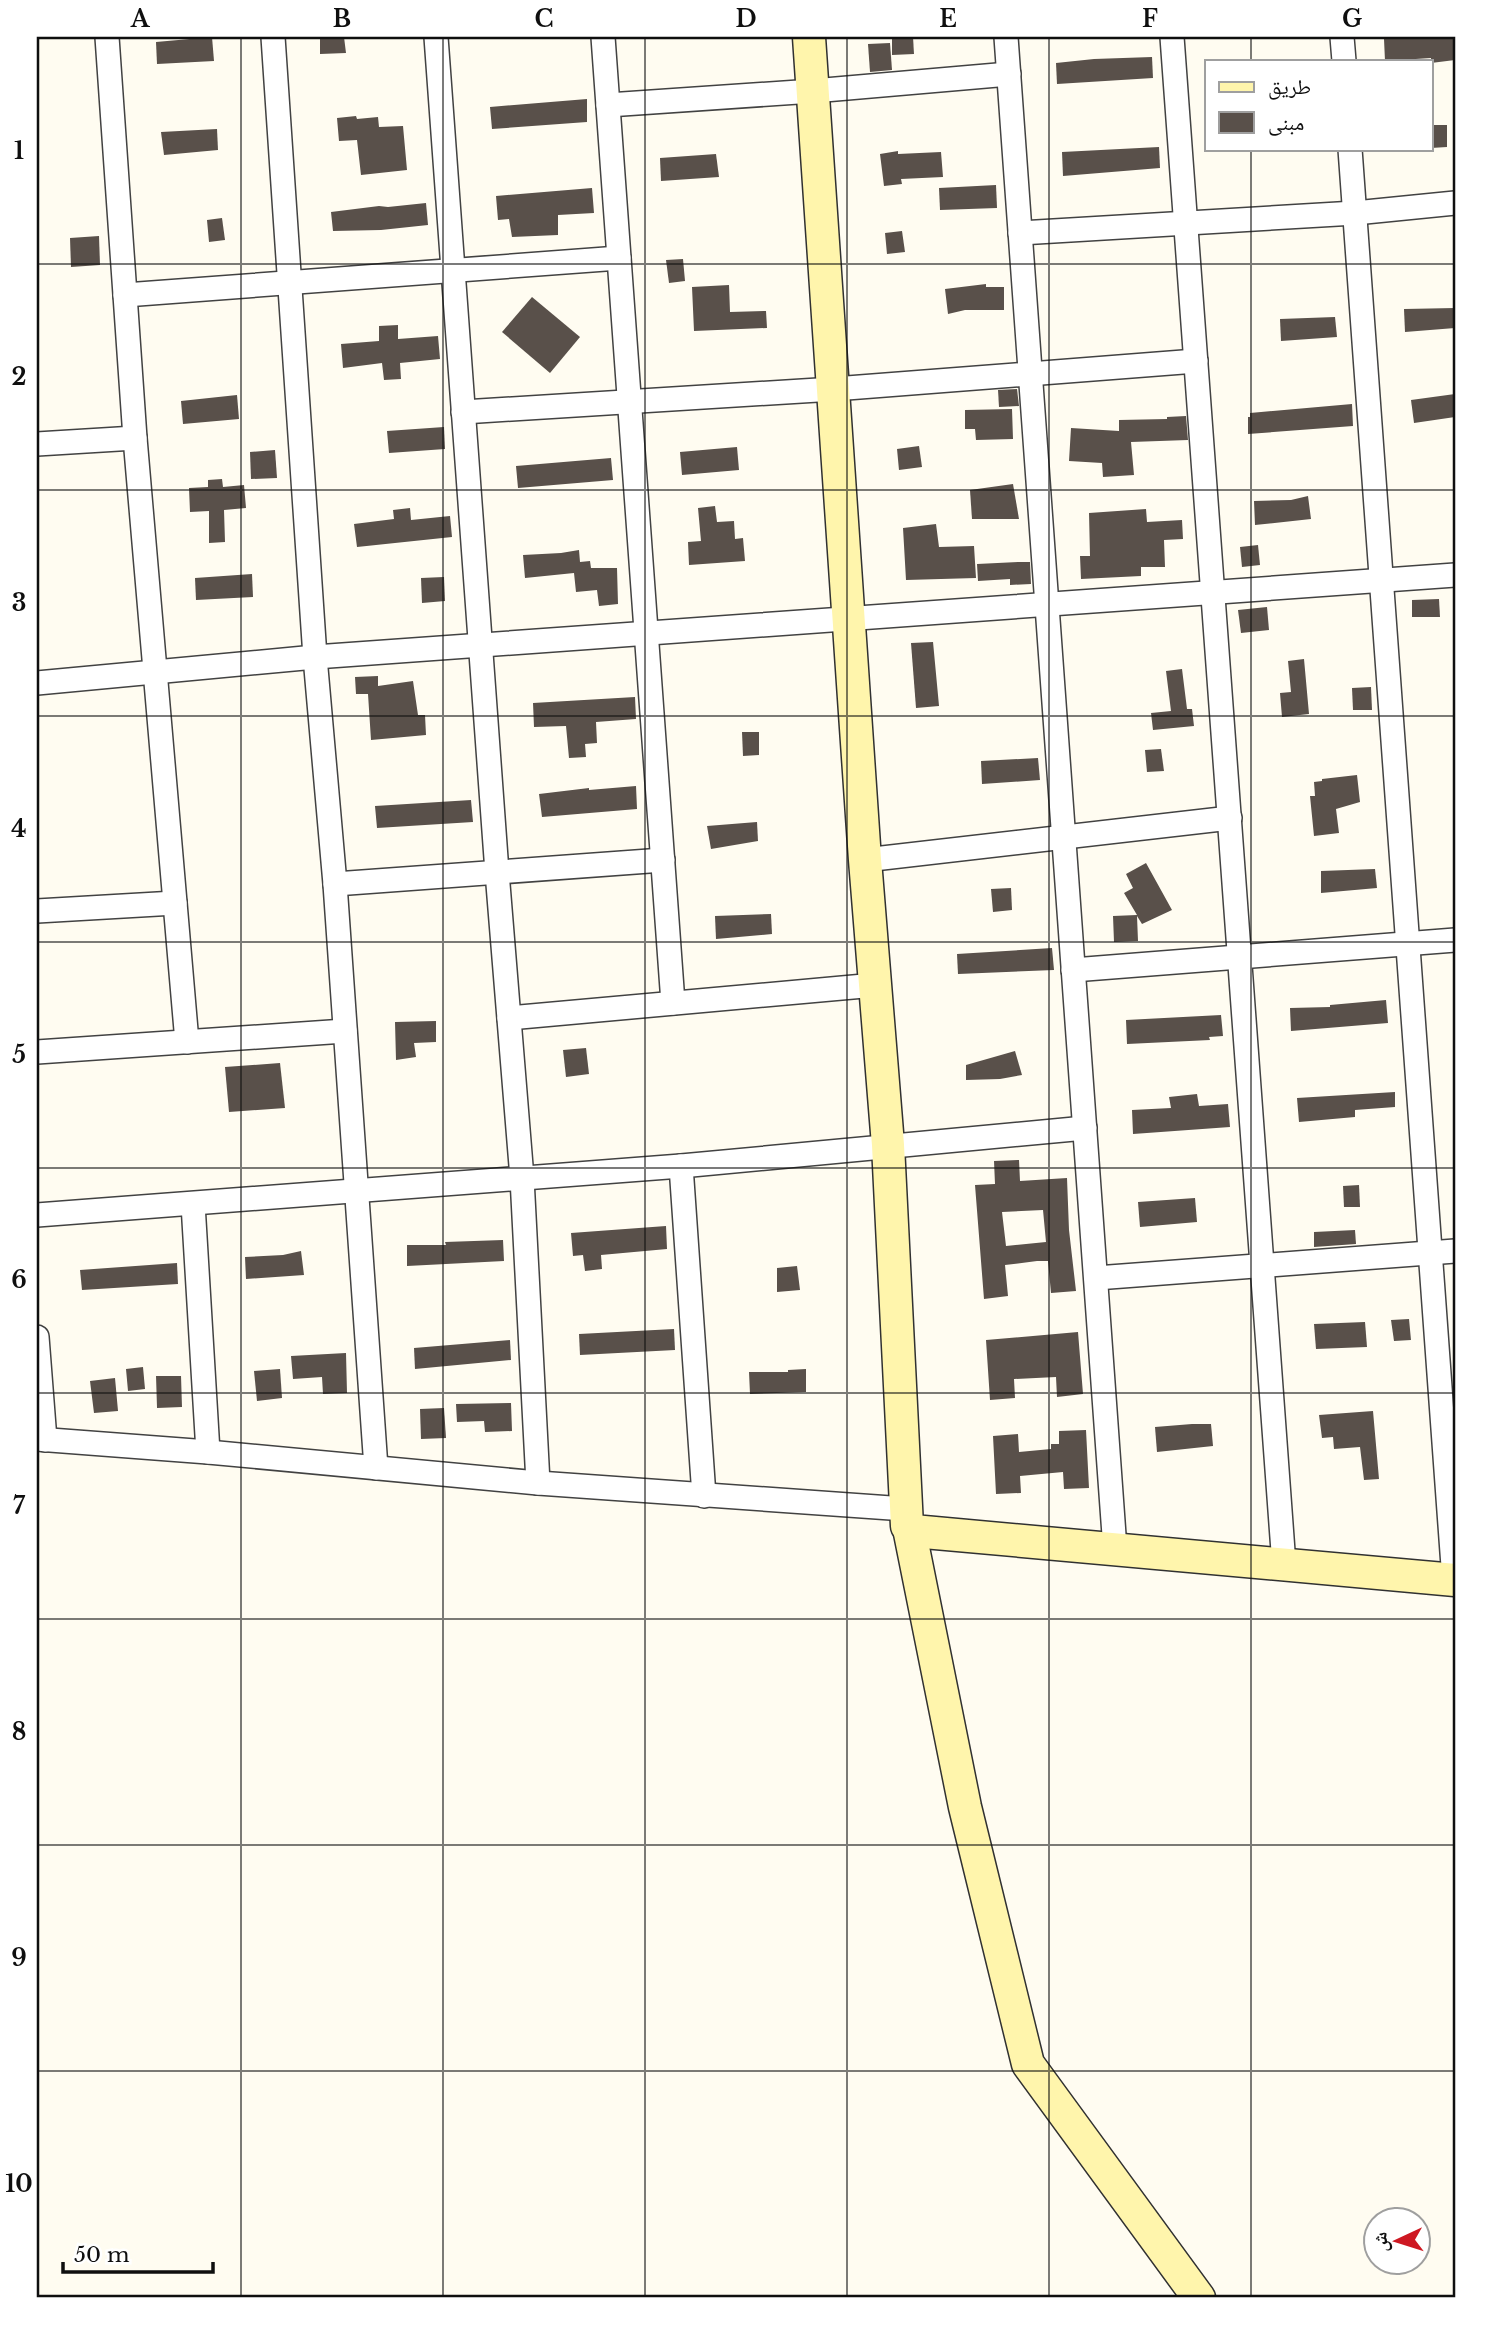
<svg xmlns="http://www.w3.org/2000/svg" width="1492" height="2335" font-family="'Libre Baskerville','Noto Naskh Arabic',serif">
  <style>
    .building { fill: #59504a; fill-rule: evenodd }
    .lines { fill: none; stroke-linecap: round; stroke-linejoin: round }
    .street-casing { stroke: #424242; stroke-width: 26 }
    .secondary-casing { stroke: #313131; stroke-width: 35 }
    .street { stroke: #fff; stroke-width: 23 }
    .secondary { stroke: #fff5ac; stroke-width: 32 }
    .grid { fill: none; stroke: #0f0f0f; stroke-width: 2; stroke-opacity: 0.55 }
    .neatline { fill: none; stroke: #0f0f0f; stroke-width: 2.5 }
    .grid-label { font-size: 23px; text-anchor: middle; font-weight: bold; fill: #0f0f0f }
  </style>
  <rect width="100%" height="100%" fill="#fffcf1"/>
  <!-- building -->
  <g class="building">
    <path d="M212,37L214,61L157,64L156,42Z"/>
    <path d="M320,37H344L346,53L320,54Z"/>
    <path d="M892,37H913L914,54L892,55Z"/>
    <path d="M1423,37H1455V60L1431,63V58L1385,61L1384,39Z"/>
    <path d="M890,43L892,70L870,72L868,44Z"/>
    <path d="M1152,57L1153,78L1057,84L1056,63L1094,59Z"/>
    <path d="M587,99V122L492,129L490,107Z"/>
    <path d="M356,116L357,119L378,117L379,127L403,126L407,170L361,175L357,140L339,141L337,118Z"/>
    <path d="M1431,125H1447V147L1431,148Z"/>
    <path d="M217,129L218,150L164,155L161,132Z"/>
    <path d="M1159,147L1160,168L1063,176L1062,152Z"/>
    <path d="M898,151V154L941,152L943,177L901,179L902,184L884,186L880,154Z"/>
    <path d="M716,154L719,177L661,181L660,158Z"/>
    <path d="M996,185L997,208L940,210L939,188Z"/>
    <path d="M592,188L594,213L558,215V235L512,237L509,219L498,220L496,196Z"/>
    <path d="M426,203L428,225L381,230L333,231L331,212L379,206L388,207Z"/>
    <path d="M222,218L225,240L209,242L207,220Z"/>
    <path d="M902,231L905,252L887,254L885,233Z"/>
    <path d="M99,236L100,265L71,267L70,238Z"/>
    <path d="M683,259L685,281L669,283L666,260Z"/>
    <path d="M986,284V287H1004V310H965L948,314L945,289Z"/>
    <path d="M729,285L730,312L766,311L767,328L694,331L692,287Z"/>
    <path d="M532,297L580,337L550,373L502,332Z"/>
    <path d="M1455,308V328L1405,332L1404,309Z"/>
    <path d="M1335,317L1337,337L1281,341L1280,319Z"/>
    <path d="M398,325V339L438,336L440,359L400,363L401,379L384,380L382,363L343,368L341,344L379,341V326Z"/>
    <path d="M1017,389L1019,406L999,407L998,390Z"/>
    <path d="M1455,394V417L1414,423L1411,400Z"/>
    <path d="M237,395L239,419L183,424L181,401Z"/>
    <path d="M1352,404L1353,426L1248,434V417H1250V413Z"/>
    <path d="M1012,409L1013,439L976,440L975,429H965V410Z"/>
    <path d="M1186,416L1188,440L1131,442L1134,475L1103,477L1102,463L1069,461L1071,428L1119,431V420L1167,419V417Z"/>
    <path d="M444,427L445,449L389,453L387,431Z"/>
    <path d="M919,446L922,467L899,470L897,449Z"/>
    <path d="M737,447L739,470L682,475L680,452Z"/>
    <path d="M275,450L277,478L251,479L250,452Z"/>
    <path d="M611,458L613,480L518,488L516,466Z"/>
    <path d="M222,479L223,487L244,485L246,508L224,510L225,542L209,543V511L190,512L189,488L208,487V480Z"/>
    <path d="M1013,484L1019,519H972L970,490Z"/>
    <path d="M1308,496L1311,519L1255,525L1254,501L1291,500Z"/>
    <path d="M715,506L717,522L734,521L735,539L743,538L745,561L689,565L688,542L701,541L698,508Z"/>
    <path d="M410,508L411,520L450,516L452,537L357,547L354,524L394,519L393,510Z"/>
    <path d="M1146,509L1147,522L1182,520L1183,539L1164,540L1165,567H1141V576L1081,579L1080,556H1090L1089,513Z"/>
    <path d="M936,524L939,547L974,546L976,578L906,580L903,528Z"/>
    <path d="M1258,545L1260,565L1242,567L1240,547Z"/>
    <path d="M579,550L580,562L590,561L591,568H617L618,604L599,606L597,590L576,592L574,573L525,578L523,555L561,553Z"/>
    <path d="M1018,562H1030L1031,584L1010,585V579L978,581L977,564Z"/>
    <path d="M252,574L253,597L196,600L195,578Z"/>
    <path d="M444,577L445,601L422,603L421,578Z"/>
    <path d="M1439,599L1440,617H1412V600Z"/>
    <path d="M1267,607L1269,630L1241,633L1238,610Z"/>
    <path d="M933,642L939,706L916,708L911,643Z"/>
    <path d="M1304,659L1309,714L1282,717L1280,693L1291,692L1288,661Z"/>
    <path d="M1182,669L1187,709H1192L1194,726L1153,730L1151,713L1171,711L1166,671Z"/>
    <path d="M378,676V686L413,681L418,715H425L426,735L371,740L368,694H356L355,677Z"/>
    <path d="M1371,687L1372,710H1353L1352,688Z"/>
    <path d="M635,697L636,719L596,722L597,743L585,744L586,757L569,758L566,726L534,727L533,703Z"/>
    <path d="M742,732H759V755L743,756Z"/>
    <path d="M1161,749L1164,771L1147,772L1145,750Z"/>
    <path d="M1038,758L1040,780L982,784L981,761Z"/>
    <path d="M1357,775L1360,802L1336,809L1339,833L1314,836L1310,796H1315L1314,782L1322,781V779Z"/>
    <path d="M636,786L637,809L542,817L539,794L589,788V790Z"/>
    <path d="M471,800L473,822L377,828L375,806Z"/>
    <path d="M757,822L758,841L711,849L707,826Z"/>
    <path d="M1146,863L1172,910L1142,924L1137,916L1138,941L1114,942L1113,916L1137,915L1124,893L1133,888L1126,874Z"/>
    <path d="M1375,869L1377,888L1321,893V871Z"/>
    <path d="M1011,888L1012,910L993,912L991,889Z"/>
    <path d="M771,914L772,934L716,939L715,916Z"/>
    <path d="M1052,948L1054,970L958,974L957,954Z"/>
    <path d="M1386,1000L1388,1023L1291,1031L1290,1008L1330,1007V1005Z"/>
    <path d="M1221,1015L1223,1036L1209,1037L1210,1040L1127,1044L1126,1020Z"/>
    <path d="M436,1021V1042L414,1043L416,1057L396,1060L395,1022Z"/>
    <path d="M586,1048L589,1074L566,1077L563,1050Z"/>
    <path d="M1015,1051L1022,1075L1000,1079L966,1080V1065Z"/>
    <path d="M280,1063L285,1108L229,1112L225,1067Z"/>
    <path d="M1395,1092V1107L1355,1110V1117L1299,1122L1297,1098Z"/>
    <path d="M1197,1094L1199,1106L1228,1104L1230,1127L1133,1134L1132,1110L1171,1108L1169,1097Z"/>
    <path d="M1019,1160L1020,1181L1067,1178L1069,1230L1076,1291L1051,1293L1048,1261H1037L1005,1265L1008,1296L984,1299L975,1185L995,1184L994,1161ZM1043,1210L1046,1242L1006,1246L1002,1212Z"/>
    <path d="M1359,1185L1360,1207H1344L1343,1186Z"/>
    <path d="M1195,1198L1197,1222L1140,1227L1138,1202Z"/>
    <path d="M666,1226L667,1249L601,1255L602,1269L585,1271L583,1255L573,1256L571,1233Z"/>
    <path d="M1355,1230L1356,1244L1314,1247V1232Z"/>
    <path d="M503,1240L504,1261L407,1266V1245H446L445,1242Z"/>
    <path d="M301,1251L304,1275L246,1279L245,1257L283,1255Z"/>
    <path d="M177,1263L178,1284L82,1290L80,1270Z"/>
    <path d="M797,1266L800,1290L777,1292V1268Z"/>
    <path d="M1409,1319L1411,1340L1394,1341L1391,1320Z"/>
    <path d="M1365,1322L1367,1347L1316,1349L1314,1324Z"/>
    <path d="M674,1329L675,1350L580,1355L579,1334Z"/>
    <path d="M1078,1332L1083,1394L1057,1397L1056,1377L1014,1379L1015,1398L990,1400L986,1340Z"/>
    <path d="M510,1340L511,1360L415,1369L414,1348Z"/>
    <path d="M346,1353L347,1393L323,1394L322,1377L293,1379L291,1356Z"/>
    <path d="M143,1367L145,1389L128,1391L126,1369Z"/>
    <path d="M280,1369L282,1398L257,1401L254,1371Z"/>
    <path d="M806,1369V1392L750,1394L749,1372H788V1370Z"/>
    <path d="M156,1376H181L182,1407L157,1408Z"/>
    <path d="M115,1378L118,1411L94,1413L90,1381Z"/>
    <path d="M511,1403L512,1431L485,1432L484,1421L457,1422L456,1404Z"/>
    <path d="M444,1408L446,1438L421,1439L420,1409Z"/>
    <path d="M1373,1411L1379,1479L1364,1480L1360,1447L1334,1449L1333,1437L1322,1438L1319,1415Z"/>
    <path d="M1192,1424H1211L1213,1446L1157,1452L1155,1427Z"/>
    <path d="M1086,1430L1089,1488L1064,1489L1063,1472L1020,1476L1021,1493L996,1494L993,1436L1018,1434L1019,1452L1051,1449V1444H1059V1431Z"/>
  </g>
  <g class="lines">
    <defs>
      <g id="street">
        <path d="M107,37L135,438L187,1042"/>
        <path d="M273,37L315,657L335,884L376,1468"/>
        <path d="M436,37L497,872L522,1178L538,1483"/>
        <path d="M603,37L673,1003"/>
        <path d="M1006,37L1115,1549"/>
        <path d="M1172,37L1284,1565"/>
        <path d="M1342,37L1344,61"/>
        <path d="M608,105L813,91L1009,74"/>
        <path d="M1350,149L1454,1580"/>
        <path d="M1020,233L1355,213L1455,203"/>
        <path d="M125,295L619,258"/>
        <path d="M463,412L834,389L1196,361"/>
        <path d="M37,444L135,438"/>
        <path d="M37,683L315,657L1455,575"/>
        <path d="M865,860L1230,818"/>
        <path d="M335,884L663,860"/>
        <path d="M37,911L175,903"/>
        <path d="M1073,970L1455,940"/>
        <path d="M509,1018L875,985"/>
        <path d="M37,1052L345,1031"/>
        <path d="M681,1166L704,1496"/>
        <path d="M193,1204L208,1452"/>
        <path d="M37,1215L681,1166L1085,1128"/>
        <path d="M1096,1278L1455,1251"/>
        <path d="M37,1337L45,1440"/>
        <path d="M37,1439L208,1452L538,1483L905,1509"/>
      </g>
      <g id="secondary">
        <path d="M809,37L865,860L888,1145L907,1526L913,1531L1455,1580"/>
        <path d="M909,1528L965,1807L1028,2064L1199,2298"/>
      </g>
    </defs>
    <!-- street casing -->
    <use href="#street" class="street-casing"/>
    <!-- secondary casing -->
    <use href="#secondary" class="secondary-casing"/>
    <!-- street -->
    <use href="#street" class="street"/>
    <!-- secondary -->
    <use href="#secondary" class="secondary"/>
  </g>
  <!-- grid -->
  <path class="grid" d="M241,37V2298M443,37V2298M645,37V2298M847,37V2298M1049,37V2298M1251,37V61M1251,149V2298M37,264H1455M37,490H1455M37,716H1455M37,942H1455M37,1168H1455M37,1393H1455M37,1619H1455M37,1845H1455M37,2071H1455"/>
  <!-- border -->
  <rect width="1492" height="2335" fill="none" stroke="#ffffff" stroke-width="77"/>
  <!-- legend -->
  <rect x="1205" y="60" width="228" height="91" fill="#ffffff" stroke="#9f9f9f" stroke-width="2"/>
  <rect x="1219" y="82" width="35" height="10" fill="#fff5ac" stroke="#9f9f9f" stroke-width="2"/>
  <text x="1268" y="94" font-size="21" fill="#0f0f0f">طريق</text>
  <rect x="1219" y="112" width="35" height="21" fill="#59504a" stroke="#9f9f9f" stroke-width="2"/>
  <text x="1268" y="130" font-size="21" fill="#0f0f0f">مبنى</text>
  <!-- north arrow -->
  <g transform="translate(1397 2241) rotate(266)"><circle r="33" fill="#ffffff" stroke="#9f9f9f" stroke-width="2"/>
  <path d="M0-5L12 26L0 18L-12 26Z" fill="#ce1822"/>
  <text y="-10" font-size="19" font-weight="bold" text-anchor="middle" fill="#0f0f0f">ش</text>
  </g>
  <!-- scale -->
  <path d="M63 2262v10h150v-10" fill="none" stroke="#0f0f0f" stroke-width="3.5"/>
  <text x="74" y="2262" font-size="21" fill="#0f0f0f" stroke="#ffffff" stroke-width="5" paint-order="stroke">50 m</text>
  <rect x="38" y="38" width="1416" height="2258" class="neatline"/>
  <g class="grid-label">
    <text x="140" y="27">A</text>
    <text x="342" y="27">B</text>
    <text x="544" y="27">C</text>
    <text x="746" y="27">D</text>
    <text x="948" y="27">E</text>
    <text x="1150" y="27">F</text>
    <text x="1352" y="27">G</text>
    <text x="19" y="159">1</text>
    <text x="19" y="385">2</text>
    <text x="19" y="611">3</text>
    <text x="19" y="837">4</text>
    <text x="19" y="1063">5</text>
    <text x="19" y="1288">6</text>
    <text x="19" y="1514">7</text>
    <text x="19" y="1740">8</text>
    <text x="19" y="1966">9</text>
    <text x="19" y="2192">10</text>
  </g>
</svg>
